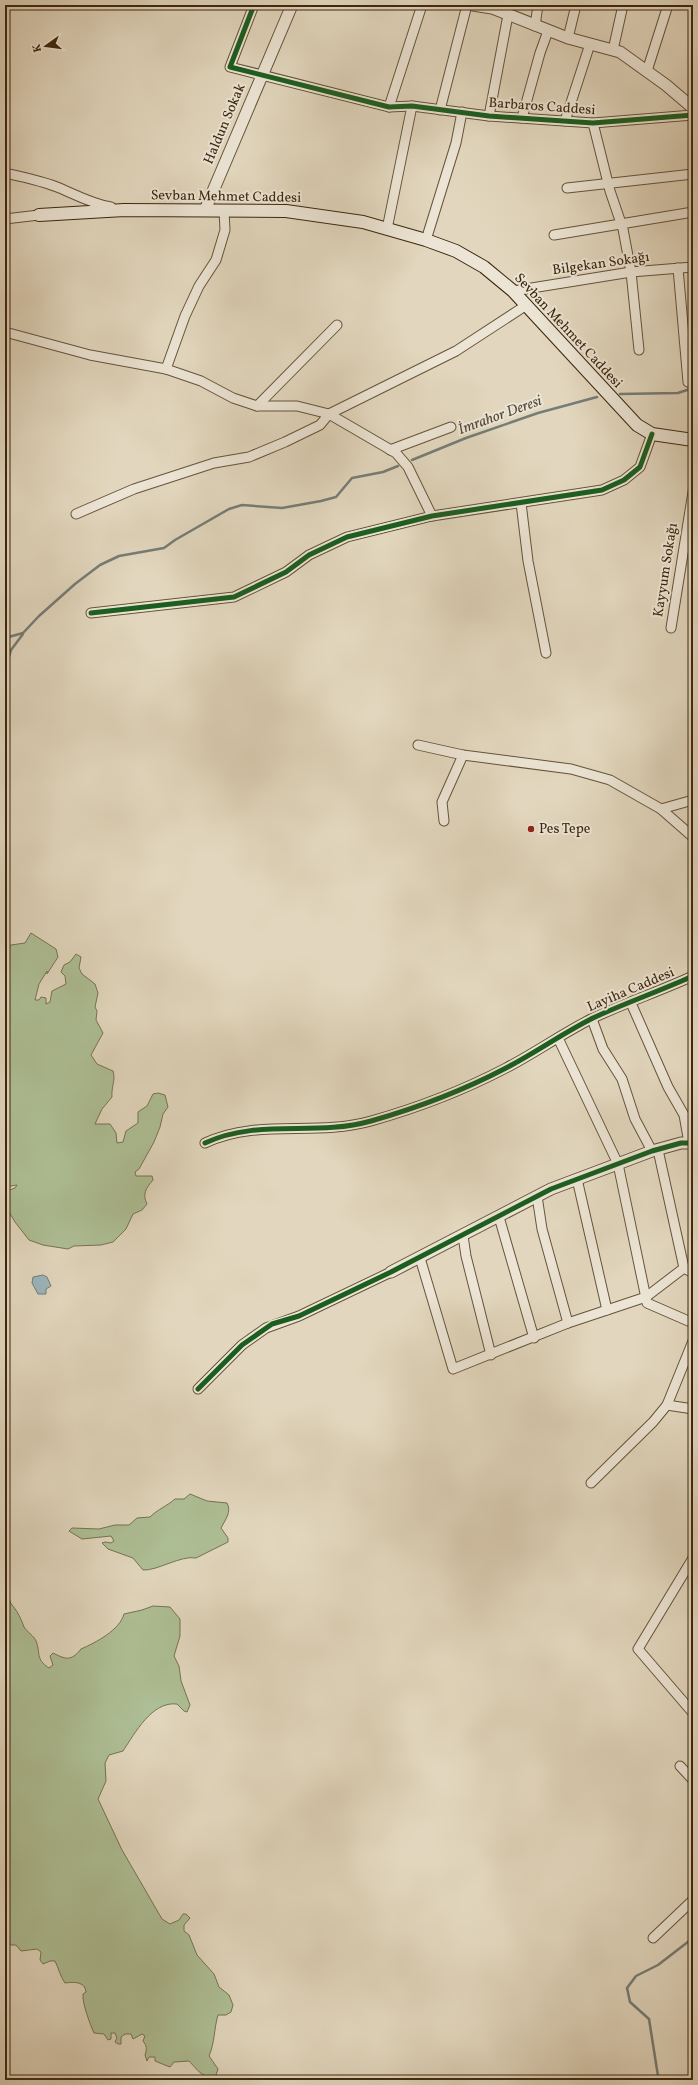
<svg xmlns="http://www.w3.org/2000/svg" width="698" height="2085" font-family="Vollkorn,serif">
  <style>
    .green { fill: #aebf95; stroke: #757352 }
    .water { fill: #9bb6bd; stroke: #757d77 }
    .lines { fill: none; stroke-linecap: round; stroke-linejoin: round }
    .stream { stroke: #757d77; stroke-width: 2.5 }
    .minor-casing { stroke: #66533a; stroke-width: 11 }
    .tertiary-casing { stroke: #66533a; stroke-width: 13 }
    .secondary-casing { stroke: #3c270e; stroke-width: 14 }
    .minor { stroke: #ece5d5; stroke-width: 9 }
    .tertiary { stroke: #ece5d5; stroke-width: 11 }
    .secondary { stroke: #ece5d5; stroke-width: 12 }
    .cycleway-casing { stroke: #ece5d5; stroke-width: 8 }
    .cycleway { stroke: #1b5e20; stroke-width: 5 }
    .poi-dot { fill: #8f2418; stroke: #ece5d5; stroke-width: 1.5 }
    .labels { text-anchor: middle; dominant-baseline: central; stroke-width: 4; stroke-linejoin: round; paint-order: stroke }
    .street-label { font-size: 14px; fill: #3c270e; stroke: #ece5d5 }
    .poi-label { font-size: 14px; fill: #3c270e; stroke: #ece5d5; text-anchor: start }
    .water-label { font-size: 15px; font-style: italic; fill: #544b3a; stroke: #ece5d5 }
  </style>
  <rect width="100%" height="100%" fill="#e2d7be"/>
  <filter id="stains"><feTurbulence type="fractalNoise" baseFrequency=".005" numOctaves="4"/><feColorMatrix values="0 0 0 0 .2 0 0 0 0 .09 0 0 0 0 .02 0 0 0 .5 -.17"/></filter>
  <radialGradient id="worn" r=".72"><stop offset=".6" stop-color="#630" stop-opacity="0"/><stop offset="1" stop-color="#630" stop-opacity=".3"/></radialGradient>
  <!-- green -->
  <g class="green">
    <path d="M31,933L56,949L58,957L47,974V971L39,984L35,1000H39L41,997L46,998V1004L50,1002L52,991L66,984L65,976L61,972L64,965L70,962L76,954L81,957L79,968L82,974L95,984L98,993L95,1007L97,1011L96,1020L103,1033L91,1055L97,1064L113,1071C116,1080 111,1087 112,1097L102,1109L95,1124H110L116,1133L117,1143L123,1142L126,1131L138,1123V1112L147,1106L153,1094L158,1093L165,1095L168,1107L163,1114L160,1127L154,1142L139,1169L135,1172L136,1176H152L153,1180C146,1188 142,1194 147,1204L142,1210L133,1214L126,1229L113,1242L101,1245L74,1246L68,1249L43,1245L29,1240L15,1222L5,1205L7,1191L15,1188L17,1185L5,1187V952L11,945L25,943Z"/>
    <path d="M190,1494L207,1501L227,1503C232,1512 225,1520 221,1528L228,1538V1542L196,1558C181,1555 157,1571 143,1570L133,1558L108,1549L102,1543L105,1542L111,1543L114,1541L111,1536L82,1539L69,1531L72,1528L99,1529L115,1525H129L137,1518L150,1517C158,1509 167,1506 175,1499H184Z"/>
    <path d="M5,1593C10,1597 9,1601 12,1605C18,1612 21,1619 24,1627C27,1632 34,1636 36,1641C41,1653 35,1659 49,1668L53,1665L50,1656L53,1653C65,1659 71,1662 81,1649C95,1643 120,1630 124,1614L142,1610L153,1606L170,1607L180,1619V1636L174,1656L179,1666L181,1681L190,1705L187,1712L184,1711L177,1704C152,1701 135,1733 123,1751L109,1755L105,1763L106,1781L98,1799L122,1850L162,1919L170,1924L179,1920L183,1914H186L190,1918L184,1925V1931L189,1935L197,1955L214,1974L219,1987L229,1995L233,2005L231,2012L226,2015H218C214,2028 215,2042 209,2056L218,2069L216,2075C204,2081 197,2069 189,2061L174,2062L170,2067L155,2061V2057H149L147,2061L145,2055C147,2049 147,2046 143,2041L145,2036L142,2034L133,2039L131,2034H125L121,2037V2044H118L115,2042L117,2038L115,2033H111V2039L108,2040L104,2034L94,2033C90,2024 82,2003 83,1994L86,1992C85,1981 73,1982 65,1983C60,1976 59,1969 55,1961H50L43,1964L40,1960L41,1952L37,1949L21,1951L16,1945H11L8,1941L10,1936L5,1932Z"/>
  </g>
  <!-- water -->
  <path class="water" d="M43,1275L47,1277L51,1286L46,1289V1294H38L32,1283L33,1277Z"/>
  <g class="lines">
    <!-- stream -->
    <g class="stream">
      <path d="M620,394L678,393L693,388"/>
      <path d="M412,460L466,438L538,413L597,397"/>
      <path d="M5,638L23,633L39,616L75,584L100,565L119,556L164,548L175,540L229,509L242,505L282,508L321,501L336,497L352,478L383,472L398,466"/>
      <path d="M5,670L11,650L23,634"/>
      <path d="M661,2080L658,2076L649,2019L630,2002L627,1988L636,1976L658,1965L693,1938"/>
    </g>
    <defs>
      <g id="minor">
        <path d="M254,5L230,67L389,107L412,106L489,116L593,123L693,115"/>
        <path d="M535,26L538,5"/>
        <path d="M568,38L576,5"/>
        <path d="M613,50L623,5"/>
        <path d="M647,71L668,5"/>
        <path d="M389,107L422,5"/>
        <path d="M440,110L467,5"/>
        <path d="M489,116L508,15"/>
        <path d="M522,118L540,53L548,31"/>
        <path d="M565,121L590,44"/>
        <path d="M593,123L610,191L623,229L631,272L639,350"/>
        <path d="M5,173C24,177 44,181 62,189C78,196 93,204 111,207"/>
        <path d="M567,188L693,174"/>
        <path d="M5,219L39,215"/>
        <path d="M387,229L412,106"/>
        <path d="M554,235L693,212"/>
        <path d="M426,240L456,143L462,112"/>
        <path d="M678,268L688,382"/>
        <path d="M513,291L631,272L693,267"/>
        <path d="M5,332L90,355L166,369L201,381L233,398L257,406H297L329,414L396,453L408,467L432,516"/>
        <path d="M166,369L185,316L199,286L216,260L225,230L224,210"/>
        <path d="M257,406L337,325"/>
        <path d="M390,450L451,427"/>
        <path d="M521,503L528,561L546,653"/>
        <path d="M76,514L134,489L214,463L249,457L285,442L320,425L329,414L456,351L525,306"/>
        <path d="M91,613L234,597L286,572L309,555L347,537L432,516L602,490L624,480L640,467L652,434"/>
        <path d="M671,628L693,492"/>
        <path d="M418,745L463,755L571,769L610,780L661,809L693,837"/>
        <path d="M661,809L693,800"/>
        <path d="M444,821L442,802L463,755"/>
        <path d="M631,1003L668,1087L684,1115L689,1143"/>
        <path d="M592,1019L603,1049L622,1079L635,1119L652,1151"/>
        <path d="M558,1038L618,1164L647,1303L693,1323"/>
        <path d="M205,1143C259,1118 314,1137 371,1121C417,1108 464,1090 506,1068C535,1053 563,1033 593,1018C625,1003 660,991 693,976"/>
        <path d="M658,1150L684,1268L693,1273"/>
        <path d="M577,1179L607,1310"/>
        <path d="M537,1196L542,1229L568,1323"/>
        <path d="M499,1217L534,1338"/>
        <path d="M463,1236L466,1256L491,1355"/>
        <path d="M420,1258L453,1369L568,1323L646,1297L684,1268"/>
        <path d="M198,1389L242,1345L266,1328L299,1316L391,1272"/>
        <path d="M667,1405L693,1409"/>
        <path d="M591,1483L653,1422L667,1405L693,1341"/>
        <path d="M693,1558L638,1649L693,1713"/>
        <path d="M680,1766L693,1780"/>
        <path d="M653,1938L693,1900"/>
      </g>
      <g id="tertiary">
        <path d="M473,5L492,8L568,38L620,52L666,85L693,108"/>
        <path d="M205,210L292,5"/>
        <path d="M391,1272L551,1189L652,1151L681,1143H693"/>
      </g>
      <path id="secondary" d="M39,215L124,210L286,211L363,222L426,240L456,251L484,267L513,291L637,425L652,434L693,440"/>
    </defs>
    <!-- minor casing -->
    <use href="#minor" class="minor-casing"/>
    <!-- tertiary casing -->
    <use href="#tertiary" class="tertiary-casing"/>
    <!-- secondary casing -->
    <use href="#secondary" class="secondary-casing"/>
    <!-- minor -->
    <use href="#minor" class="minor"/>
    <!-- tertiary -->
    <use href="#tertiary" class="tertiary"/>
    <!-- secondary -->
    <use href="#secondary" class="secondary"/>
    <defs>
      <g id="cycleway">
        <path d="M254,5L230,67L389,107L412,106L489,116L593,123L693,115"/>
        <path d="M91,613L234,597L286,572L309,555L347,537L432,516L602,490L624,480L640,467L652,434"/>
        <path d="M205,1143C259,1118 314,1137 371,1121C417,1108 464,1090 506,1068C535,1053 563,1033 593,1018C625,1003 660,991 693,976"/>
        <path d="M198,1389L242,1345L272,1324L299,1316L391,1272L551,1189L652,1151L681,1143H693"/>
      </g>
    </defs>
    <!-- cycleway casing -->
    <use href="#cycleway" class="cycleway-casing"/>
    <!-- cycleway -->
    <use href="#cycleway" class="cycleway"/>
  </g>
  <!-- markers -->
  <circle class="poi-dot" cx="531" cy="829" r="4"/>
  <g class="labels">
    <!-- street labels -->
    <g class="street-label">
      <text transform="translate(542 107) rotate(4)">Barbaros Caddesi</text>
      <text transform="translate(225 124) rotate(-67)">Haldun Sokak</text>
      <text transform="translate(226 197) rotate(1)">Sevban Mehmet Caddesi</text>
      <text transform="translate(601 264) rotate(-8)">Bilgekan Sokağı</text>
      <text transform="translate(568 331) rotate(47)">Sevban Mehmet Caddesi</text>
      <text transform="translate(666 570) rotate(-81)">Kayyum Sokağı</text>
      <text transform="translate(631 990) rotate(-23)">Layiha Caddesi</text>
    </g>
    <!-- poi labels -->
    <g class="poi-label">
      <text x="539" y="829">Pes Tepe</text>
    </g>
    <!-- water labels -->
    <g class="water-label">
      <text transform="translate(500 416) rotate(-20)">İmrahor Deresi</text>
    </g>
  </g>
  <!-- margin -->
  <rect width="698" height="2085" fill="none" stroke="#e2d7be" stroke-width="20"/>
  <rect x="6" y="6" width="686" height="2073" fill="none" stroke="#3c270e" stroke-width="2"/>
  <rect x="10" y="10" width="678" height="2065" fill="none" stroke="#3c270e"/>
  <!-- north arrow -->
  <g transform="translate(46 46) rotate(256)" stroke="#ece5d5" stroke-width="3" paint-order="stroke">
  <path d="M0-3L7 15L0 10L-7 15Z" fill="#3c270e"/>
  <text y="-6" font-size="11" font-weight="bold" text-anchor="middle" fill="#3c270e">K</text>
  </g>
  <rect width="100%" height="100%" filter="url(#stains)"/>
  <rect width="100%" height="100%" fill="url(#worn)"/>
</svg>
